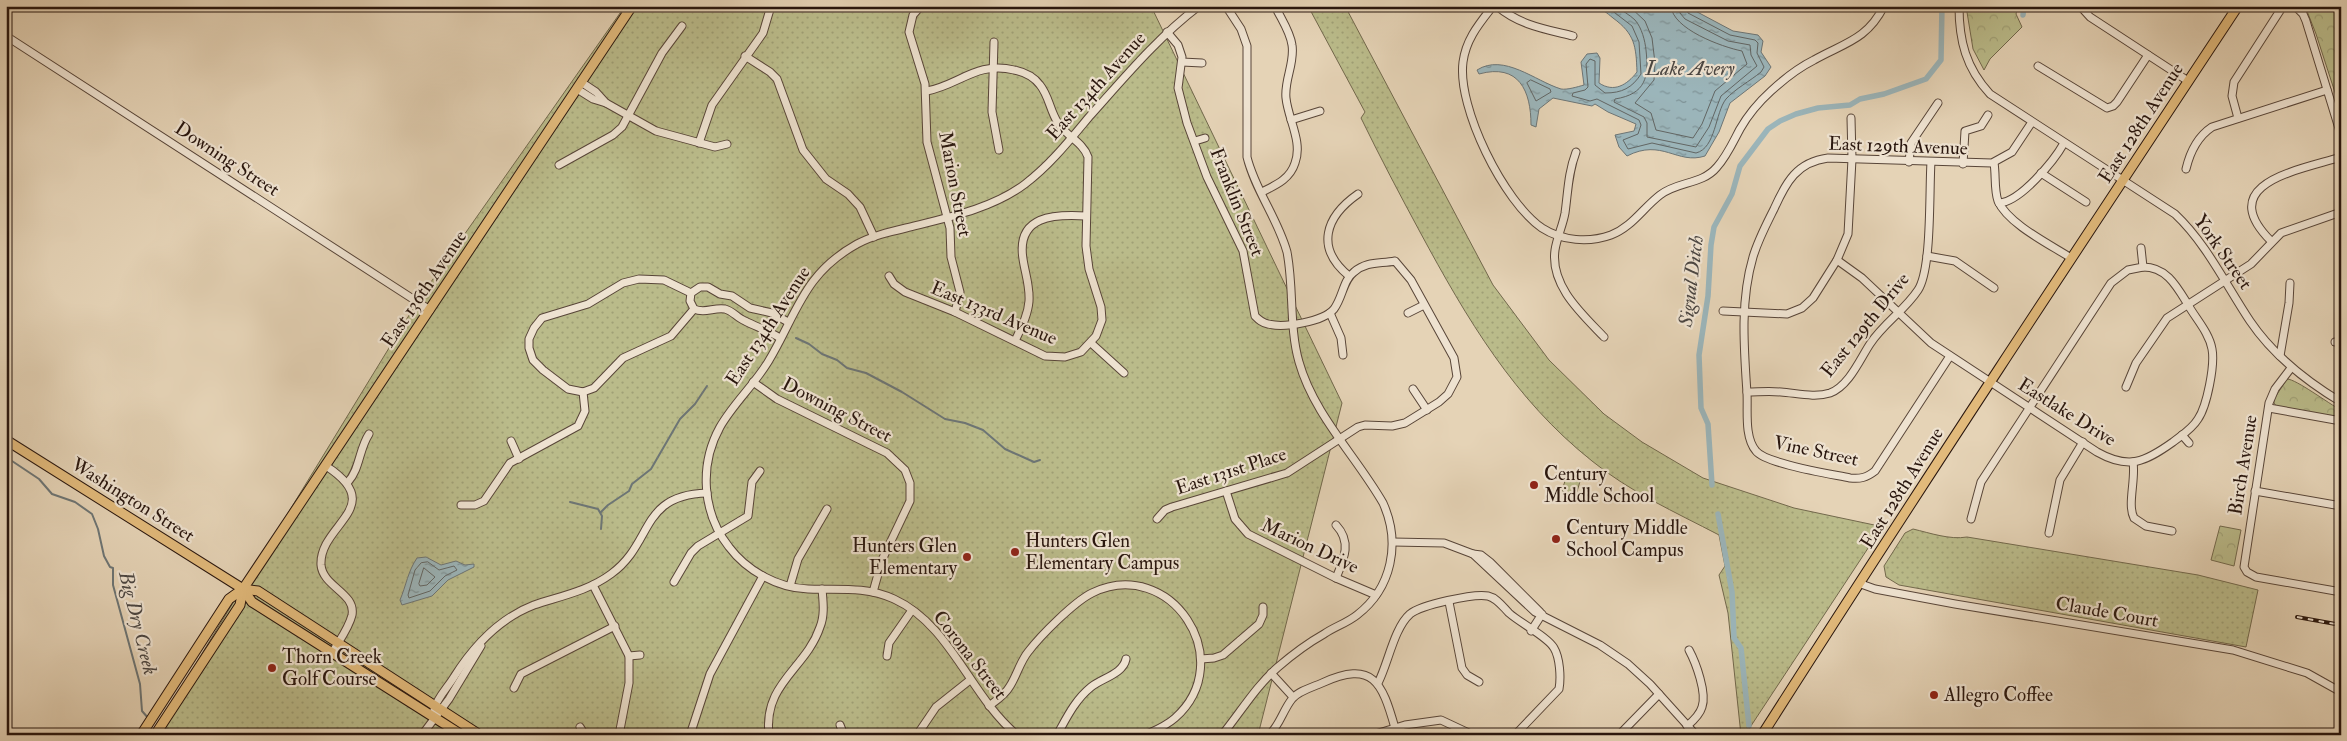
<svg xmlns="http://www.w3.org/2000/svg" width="2347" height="741" font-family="'IM FELL Double Pica',serif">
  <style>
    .grass { fill: url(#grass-dots); stroke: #72684c }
    .park { fill: url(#park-crowns); stroke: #72684c }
    .garden { fill: #babb8a; stroke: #72684c }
    .water { fill: url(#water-ripples); stroke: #6d7575 }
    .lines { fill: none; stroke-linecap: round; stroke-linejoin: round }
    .shore { stroke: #626664; stroke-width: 1 }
    .stream { stroke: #6d7575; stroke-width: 2 }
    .canal { stroke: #9bb5ba; stroke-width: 5.5 }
    .minor-casing { stroke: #584538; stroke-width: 9 }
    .major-casing { stroke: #29160e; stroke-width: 11 }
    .minor { stroke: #eee2d0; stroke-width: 7 }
    .major { stroke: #e2ba7b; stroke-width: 9 }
    .rail-casing { stroke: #29160e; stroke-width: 4 }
    .rail { stroke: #eee2d0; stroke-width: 2; stroke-dasharray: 5.5; stroke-linecap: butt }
    .poi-dot { fill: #8f2418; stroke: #eee2d0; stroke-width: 2 }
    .labels { text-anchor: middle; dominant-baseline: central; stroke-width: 4.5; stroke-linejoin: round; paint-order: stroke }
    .street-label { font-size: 19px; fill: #29160e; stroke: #eee2d0 }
    .poi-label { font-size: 19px; fill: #29160e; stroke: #eee2d0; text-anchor: start }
    .water-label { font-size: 20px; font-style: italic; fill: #4b4642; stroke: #eee2d0 }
  </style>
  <defs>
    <pattern id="grass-dots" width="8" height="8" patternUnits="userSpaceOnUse" patternTransform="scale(1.25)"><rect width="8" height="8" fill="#babb8a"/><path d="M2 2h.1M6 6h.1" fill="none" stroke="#a0a076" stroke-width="1.8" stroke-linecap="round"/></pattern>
    <pattern id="park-crowns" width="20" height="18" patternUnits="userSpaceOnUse" patternTransform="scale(1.25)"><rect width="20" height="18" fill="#babb8a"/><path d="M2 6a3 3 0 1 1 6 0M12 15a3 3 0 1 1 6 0" fill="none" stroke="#a0a076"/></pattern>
    <pattern id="water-ripples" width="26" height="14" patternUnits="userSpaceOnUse" patternTransform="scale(1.25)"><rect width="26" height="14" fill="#9bb5ba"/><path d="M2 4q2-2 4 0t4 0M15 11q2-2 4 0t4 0" fill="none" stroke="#7e9296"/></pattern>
  </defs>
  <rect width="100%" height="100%" fill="#e5d3b6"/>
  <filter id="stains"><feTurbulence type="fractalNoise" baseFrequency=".004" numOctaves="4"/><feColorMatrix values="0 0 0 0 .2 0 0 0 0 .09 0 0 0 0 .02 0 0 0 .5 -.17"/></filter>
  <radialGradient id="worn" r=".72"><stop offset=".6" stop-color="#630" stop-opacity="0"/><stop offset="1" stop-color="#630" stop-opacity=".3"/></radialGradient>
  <!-- grass -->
  <g class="grass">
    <path d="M625,6H1151L1342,403L1258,735H157L176,696L419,299Z"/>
    <path d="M1308,6H1345L1493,285L1549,360L1604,414L1642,442L1703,478L1794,508L1879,526L1880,530L1745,735H1741L1728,613L1719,575L1725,566L1719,535C1675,512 1630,492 1592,461C1514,399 1467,319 1420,232C1400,195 1380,157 1361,118L1365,112Z"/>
    <path d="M1913,529C1930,533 1950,540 1967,537L2198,575L2258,590L2246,647L1899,585L1886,577L1884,566L1905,533Z"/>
  </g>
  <!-- park -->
  <g class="park">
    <path d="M1966,6H2018L2016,14L2022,27L1990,59L1984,70L1973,49Z"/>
    <path d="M2305,6H2341V111L2316,34Z"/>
    <path d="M2287,379C2296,379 2329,404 2341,410V418L2277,407L2274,403V399Z"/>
    <path d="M2220,526L2241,530L2234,566L2211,560Z"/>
  </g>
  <!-- garden -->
  <path class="garden" d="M1567,474L1581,478L1576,495L1562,491Z"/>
  <!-- water -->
  <g class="water">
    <path d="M1593,6H1686L1733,31L1758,35L1763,41L1761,52L1771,67L1765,76L1730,103L1719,132L1705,156C1677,165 1662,138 1627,156L1619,147L1615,135L1634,131L1636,124L1608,112L1595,104L1592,106L1553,98L1539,109L1536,127L1531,125C1531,91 1519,63 1479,74L1477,70C1504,53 1535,81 1561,89C1567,90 1577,87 1584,85L1581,62L1587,54L1597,53L1600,58L1599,83C1614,93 1627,85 1637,72C1636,46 1635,34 1613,18C1607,13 1601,8 1593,6Z"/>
    <path d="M426,557L441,565L456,561L465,565L474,564V567L448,580L432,596L402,605L400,600C406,586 408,571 417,558Z"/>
  </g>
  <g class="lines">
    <!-- shore -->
    <g class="shore">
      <path d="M1606,6L1632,26L1639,42L1641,74C1632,88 1622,93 1605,93L1595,85V61L1590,59L1586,64L1588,87L1585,90L1573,93L1572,96L1590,101L1597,99L1639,120L1641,125L1638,134L1623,140L1628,149L1652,143L1696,153C1716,148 1715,113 1726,99C1735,89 1750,81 1761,72L1764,67L1757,53L1758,43L1755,40L1730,35L1688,13L1685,6"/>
      <path d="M1616,6C1622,11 1630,15 1635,20C1642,28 1645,41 1646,50C1649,77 1646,94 1615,99L1614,102L1644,117L1647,123V137L1696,147L1709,127L1721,96L1757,66L1751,55L1750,45L1728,41L1685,19L1680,13L1678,6"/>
      <path d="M1629,6L1645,21L1652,38L1655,63L1654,80L1635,103L1651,113L1656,130L1693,138L1702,124L1715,91L1747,64L1742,51C1722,47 1672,29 1671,6"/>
      <path d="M1531,80L1550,89L1551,92L1536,101L1527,83Z"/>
      <path d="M428,562L439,570L454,566L457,570L445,576L430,591L409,598L408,595L415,570L421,563Z"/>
      <path d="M424,568L435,577L427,585L420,586L419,584Z"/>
    </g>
    <!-- stream -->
    <g class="stream">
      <path d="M796,338L809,344L822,354L837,360L847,368L866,373L902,392L945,419L965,423L983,430L1005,449L1034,462L1040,460"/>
      <path d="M6,457L39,479L52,494L75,502L92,514L98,529L104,556L110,567L113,568V585L140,684L142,711L149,719"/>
      <path d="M570,502L598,509L602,516L601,529"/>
      <path d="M601,512L608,505L629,491L632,484L651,469L680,419L695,404L707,386"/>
      <path d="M164,728L180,735"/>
    </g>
    <!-- canal -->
    <g class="canal">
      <path d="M2023,15L2024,6"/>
      <path d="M1712,485L1708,424L1701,408L1699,355L1708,296L1711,245L1714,227L1732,194L1740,166L1768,129L1780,121L1796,114L1818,108L1850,105L1860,99L1884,94L1926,79L1941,60L1942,6"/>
      <path d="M1718,514L1732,592L1734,638L1741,648L1749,726"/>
    </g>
    <defs>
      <g id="minor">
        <path d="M921,6L913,15L909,32L925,84L927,142L950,228L951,257L960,292L955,312"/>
        <path d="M1493,6C1479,24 1466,39 1463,62C1457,108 1504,202 1542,228C1562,241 1589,243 1611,235C1632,227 1643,208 1660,195C1678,181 1702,185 1717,167C1727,156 1733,142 1740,129C1748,115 1760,101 1771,91C1784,79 1798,68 1814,60C1844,43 1867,40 1884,6"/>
        <path d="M1497,6C1519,25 1545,29 1573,36"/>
        <path d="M1959,6C1959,41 1966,68 1990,94L2175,214C2206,243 2226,285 2250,321C2273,355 2306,381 2341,402"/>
        <path d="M2080,6L2090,17L2188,81"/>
        <path d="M2295,6L2303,14L2306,21L2341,135"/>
        <path d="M6,36L430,310"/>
        <path d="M994,42L992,112L999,150"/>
        <path d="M745,56L770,72L777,79L803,150L826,179L848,194L860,207L874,237"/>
        <path d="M1182,62L1202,63"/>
        <path d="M2038,66L2107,108L2113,106L2117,102L2148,55"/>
        <path d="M581,82L596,92L606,103L656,131L715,147L727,144"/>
        <path d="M577,89L593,99L606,103"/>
        <path d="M2238,118L2232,96L2234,82L2283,6"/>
        <path d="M1291,120L1320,111"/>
        <path d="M1195,141L1205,138"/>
        <path d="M699,143L712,105L763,33L771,6"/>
        <path d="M1576,152C1568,173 1568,192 1565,213C1563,225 1557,237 1555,250C1550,286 1582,314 1604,337"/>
        <path d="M1909,162L1911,143L1938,103"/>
        <path d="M1994,163C1996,174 1994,190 1998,201C2008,224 2051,245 2071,258"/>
        <path d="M1963,164L1965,131L1981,126L1988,115"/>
        <path d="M559,165L613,135L622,127L662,53L682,26"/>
        <path d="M2186,169C2190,152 2197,137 2212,127L2327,90"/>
        <path d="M2041,173L2086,202"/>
        <path d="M1262,192C1276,185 1290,179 1295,163C1303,142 1288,119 1286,98C1284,80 1295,63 1292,45C1290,31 1281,19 1275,6"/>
        <path d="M1999,203C2020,202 2054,161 2064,143"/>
        <path d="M2271,241C2213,183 2300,170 2341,157"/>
        <path d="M1927,256L1955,261L1994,288"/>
        <path d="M1837,260L1862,278L1931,343L2097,452C2129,470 2145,462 2173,442C2182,435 2192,429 2198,419C2207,406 2215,365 2212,349C2209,332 2195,318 2187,303C2176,285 2166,267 2143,267"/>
        <path d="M889,276L894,284L905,292L955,312L1045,356L1065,357L1081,352L1096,336L1102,320L1101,307L1089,269L1086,246L1088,157C1083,142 1066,136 1058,123C1050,111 1049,96 1040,85C1034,77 1024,72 1014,70C977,61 959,85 927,91"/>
        <path d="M1349,276C1315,248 1325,217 1358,194"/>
        <path d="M691,293L664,280L639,279L623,283L588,304L542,318L534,328L529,339V348L533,360L543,370L568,389L583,392L594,388L623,358L671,336L694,309"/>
        <path d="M1723,311L1787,314L1802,308L1813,298L1837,260L1848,234L1852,159L1851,118"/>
        <path d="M1330,313L1341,338L1343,355"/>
        <path d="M1408,313L1424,305"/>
        <path d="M780,338C769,331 757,327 745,321C737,318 733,311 725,309C714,307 705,314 694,309L690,301L691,293L700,287H708L720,294L732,296L750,308L772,313L788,322"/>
        <path d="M1015,341C1021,328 1028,315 1029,301C1030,286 1025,273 1023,259C1016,215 1055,214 1086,216"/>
        <path d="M2335,342H2341"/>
        <path d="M1091,343L1124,373"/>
        <path d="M1950,356L1875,471C1866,478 1860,479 1850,478C1831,474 1766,464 1756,451C1744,437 1748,410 1747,393C1744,348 1740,301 1753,257C1758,240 1766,225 1774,209C1786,182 1797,162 1828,158L1992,163L2012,152L2032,122"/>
        <path d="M2280,356L2289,303L2290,283"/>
        <path d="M2291,368L2275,389L2269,403L2244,567L2247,572L2256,577L2341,592"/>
        <path d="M753,382L777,399L887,453L905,470L910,483V501L882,560L873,592"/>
        <path d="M2126,387L2136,363L2167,318L2251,264L2281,233L2341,212"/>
        <path d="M1413,389L1427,410"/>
        <path d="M1747,392C1758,392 1769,391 1781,392C1796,393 1815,398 1830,393C1849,386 1860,359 1870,344C1884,323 1905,310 1918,290C1932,269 1929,191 1931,162"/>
        <path d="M2269,408L2341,421"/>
        <path d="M2182,435L2189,443"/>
        <path d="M511,441L519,459"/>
        <path d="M2133,462C2136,479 2127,505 2134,518L2146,526L2172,531"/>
        <path d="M326,466C389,507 319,524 321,565C323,587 356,593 352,615C349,628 339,641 332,653"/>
        <path d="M348,482C360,469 359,449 369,434"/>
        <path d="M1226,491L1235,519L1248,534L1336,578L1376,595"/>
        <path d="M2255,491L2341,506"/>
        <path d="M461,505H475L484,501L510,463L578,426L585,411L583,392"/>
        <path d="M1157,519L1165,510L1172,507L1287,473L1358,427L1365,425L1392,426L1405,423L1439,402L1448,394L1457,377L1454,358L1411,280L1395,261C1380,264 1367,261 1354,272C1343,280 1343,297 1334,309C1323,322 1284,328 1268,324C1262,323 1259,320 1255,316L1243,251L1207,177L1187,123L1178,88L1182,57L1178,45L1167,32"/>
        <path d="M1971,519L1981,482L2111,283L2128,270L2143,267L2141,248"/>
        <path d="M2049,533L2060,480L2083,442"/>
        <path d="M1393,542L1444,543L1473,554L1535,612L1600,645L1628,664L1650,684L1696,735"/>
        <path d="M1473,554L1481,555L1490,562L1540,612"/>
        <path d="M1336,578C1344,559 1352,542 1336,525"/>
        <path d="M674,582L691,553L698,546L748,516L752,482L760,471"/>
        <path d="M1861,584L1875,589L1955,604L2233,650L2307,673L2341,692"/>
        <path d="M593,585L629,656V683L619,735"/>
        <path d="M790,586L798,559L827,509"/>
        <path d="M1449,602L1462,668L1467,675L1479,682"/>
        <path d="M1531,631L1542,614"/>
        <path d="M629,656L640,655"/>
        <path d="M887,656L889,643L912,610"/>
        <path d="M1201,659L1214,658L1223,655L1259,624L1263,615V607"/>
        <path d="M1271,673L1293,697"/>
        <path d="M1378,683C1388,664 1394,628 1410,614C1421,605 1474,593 1488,596C1497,598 1503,607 1509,613C1520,623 1548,637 1554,648C1560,658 1561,678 1559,689L1515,735"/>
        <path d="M514,688L521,674L615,626"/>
        <path d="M989,706C997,700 1005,695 1010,686C1017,675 1020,662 1028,652C1041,635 1074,602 1092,593C1170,555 1240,660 1175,718C1166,726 1156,730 1145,735"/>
        <path d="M434,710C436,699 448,687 454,677C473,647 500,618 534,605C561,596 588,591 611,574C654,543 639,495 707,493"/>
        <path d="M840,725L844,735"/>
        <path d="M1687,726C1693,721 1700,714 1702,707C1707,693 1696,663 1689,650"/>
        <path d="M580,727L585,735"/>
        <path d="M422,735L449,699L481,646"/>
        <path d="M690,735L710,674L763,576"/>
        <path d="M769,735C763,683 806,669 820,627C825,615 823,601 822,589"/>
        <path d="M917,735L936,707L970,680"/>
        <path d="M1017,735C970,696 951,625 894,599C865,586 838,590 808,589C778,588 747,571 729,547C702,513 699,465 720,427C733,404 754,385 768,362C797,314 803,274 857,244C872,236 889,232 906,228C946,218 992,209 1025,184C1050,165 1069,141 1089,117C1124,78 1157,38 1199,6"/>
        <path d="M1057,735C1067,717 1075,700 1091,687C1102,678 1123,674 1126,659"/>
        <path d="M1222,735C1240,713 1256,686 1278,667C1292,655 1308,643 1324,634C1334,627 1347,623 1357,615C1392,588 1401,543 1383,503C1356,456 1314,415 1299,362C1289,327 1294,288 1287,252C1278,219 1255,190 1247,157V46L1241,29L1226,6"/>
        <path d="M1269,735C1280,725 1283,710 1292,699C1298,691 1313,687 1322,683C1373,660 1382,682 1395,728"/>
        <path d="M1372,735L1405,725L1441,720L1473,735"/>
        <path d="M1619,735L1659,694"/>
      </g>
      <g id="major">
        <path d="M6,440L243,589L258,591L480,735"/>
        <path d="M243,589L252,602L462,735"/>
        <path d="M141,735L229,599L243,589L632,6"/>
        <path d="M155,735L240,605L243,589"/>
        <path d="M1762,735C1918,490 2078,248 2238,6"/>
      </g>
    </defs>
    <!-- minor casing -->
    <use href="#minor" class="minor-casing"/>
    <!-- major casing -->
    <use href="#major" class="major-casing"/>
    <!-- minor -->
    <use href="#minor" class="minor"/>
    <!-- major -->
    <use href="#major" class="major"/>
    <defs>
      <path id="rail" d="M2297,617L2341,625"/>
    </defs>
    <!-- rail casing -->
    <use href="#rail" class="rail-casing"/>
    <!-- rail -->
    <use href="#rail" class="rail"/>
  </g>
  <!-- markers -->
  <g class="poi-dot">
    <circle cx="1534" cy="485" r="5"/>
    <circle cx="1556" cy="539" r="5"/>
    <circle cx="1015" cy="552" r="5"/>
    <circle cx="967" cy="557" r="5"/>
    <circle cx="272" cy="668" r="5"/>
    <circle cx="1934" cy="695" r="5"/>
  </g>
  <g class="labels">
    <!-- street labels -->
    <g class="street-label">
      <text transform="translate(1096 86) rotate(-48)">East 134th Avenue</text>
      <text transform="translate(2141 123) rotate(-57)">East 128th Avenue</text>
      <text transform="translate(1898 146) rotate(2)">East 129th Avenue</text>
      <text transform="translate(227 159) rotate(33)">Downing Street</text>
      <text transform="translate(955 184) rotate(79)">Marion Street</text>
      <text transform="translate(1237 202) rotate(68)">Franklin Street</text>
      <text transform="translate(2223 252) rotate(55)">York Street</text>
      <text transform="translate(424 289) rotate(-56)">East 136th Avenue</text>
      <text transform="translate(994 313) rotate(23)">East 133rd Avenue</text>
      <text transform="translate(1865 325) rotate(-51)">East 129th Drive</text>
      <text transform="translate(768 326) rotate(-57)">East 134th Avenue</text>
      <text transform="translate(837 410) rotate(27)">Downing Street</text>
      <text transform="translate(2067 412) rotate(32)">Eastlake Drive</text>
      <text transform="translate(1816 451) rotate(12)">Vine Street</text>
      <text transform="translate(2243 465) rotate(-81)">Birch Avenue</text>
      <text transform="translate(1231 471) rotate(-18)">East 131st Place</text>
      <text transform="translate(1902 488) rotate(-58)">East 128th Avenue</text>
      <text transform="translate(133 500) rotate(32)">Washington Street</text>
      <text transform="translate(1310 546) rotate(25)">Marion Drive</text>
      <text transform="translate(2107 612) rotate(10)">Claude Court</text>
      <text transform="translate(970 655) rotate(52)">Corona Street</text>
    </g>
    <!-- poi labels -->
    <g class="poi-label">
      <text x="1544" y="474">Century<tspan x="1544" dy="22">Middle School</tspan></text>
      <text x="1566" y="528">Century Middle<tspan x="1566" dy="22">School Campus</tspan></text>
      <text x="1025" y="541">Hunters Glen<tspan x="1025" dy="22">Elementary Campus</tspan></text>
      <text x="957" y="546" text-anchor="end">Hunters Glen<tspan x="957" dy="22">Elementary</tspan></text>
      <text x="282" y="657">Thorn Creek<tspan x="282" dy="22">Golf Course</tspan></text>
      <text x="1944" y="695">Allegro Coffee</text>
    </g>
    <!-- water labels -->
    <g class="water-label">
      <text x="1690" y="68">Lake Avery</text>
      <text transform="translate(1691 281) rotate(-83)">Signal Ditch</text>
      <text transform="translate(138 623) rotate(76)">Big Dry Creek</text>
    </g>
  </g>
  <!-- margin -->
  <rect width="2347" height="741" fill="none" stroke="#e5d3b6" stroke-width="25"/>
  <rect x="8" y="8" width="2332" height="726" fill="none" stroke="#29160e" stroke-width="2.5"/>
  <rect x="12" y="12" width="2322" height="716" fill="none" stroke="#29160e"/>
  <rect width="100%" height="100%" filter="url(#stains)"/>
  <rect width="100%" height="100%" fill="url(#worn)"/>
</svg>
